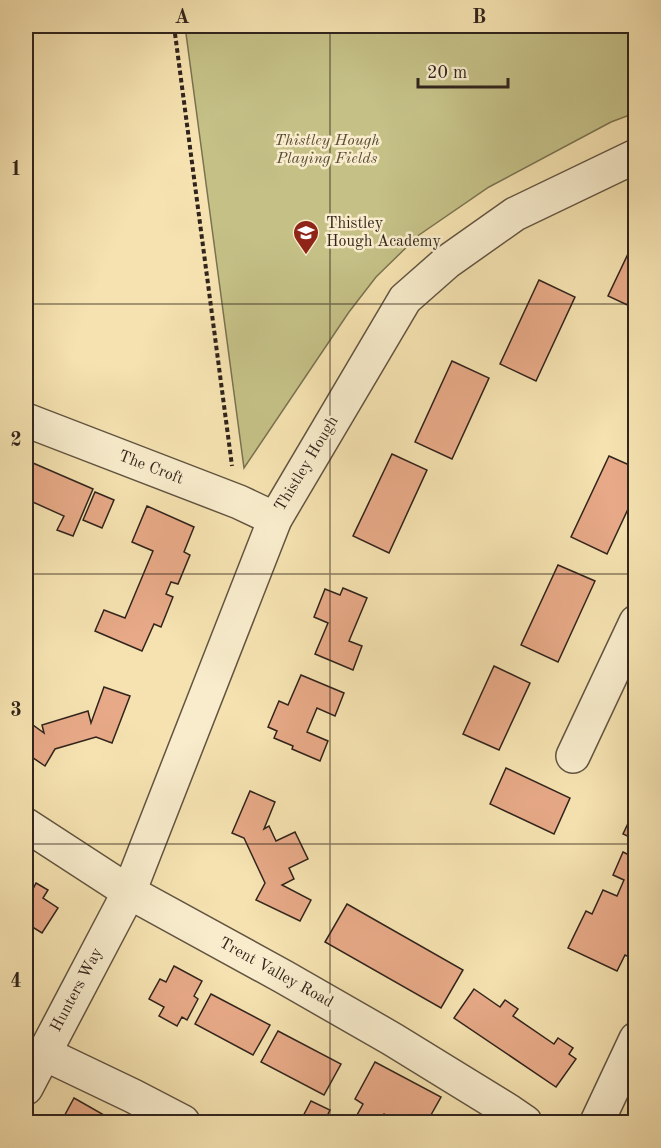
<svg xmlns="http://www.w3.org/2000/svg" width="661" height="1148" font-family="'Old Standard TT',serif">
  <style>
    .green { fill: #c4c086; stroke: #7a7251; stroke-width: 1.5 }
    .building { fill: #e7a987; stroke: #31241c; stroke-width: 1.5 }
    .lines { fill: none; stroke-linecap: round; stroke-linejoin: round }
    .minor-casing { stroke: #625441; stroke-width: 36 }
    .path { stroke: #31241c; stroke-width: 4; stroke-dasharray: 4.5 3; stroke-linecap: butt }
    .minor { stroke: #f8eccc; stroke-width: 33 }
    .grid { fill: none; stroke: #31241c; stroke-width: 1.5; stroke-opacity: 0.55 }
    .labels { text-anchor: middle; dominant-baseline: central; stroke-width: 5; stroke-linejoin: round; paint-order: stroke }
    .park-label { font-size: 16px; font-style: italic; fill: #564b36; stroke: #f8eccc }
    .poi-label { font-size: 16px; fill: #31241c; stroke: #f8eccc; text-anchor: start }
    .street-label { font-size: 16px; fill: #31241c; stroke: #f8eccc }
    .neatline { fill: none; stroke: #31241c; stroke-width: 2 }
    .grid-label { font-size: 20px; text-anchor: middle; font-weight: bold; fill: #31241c }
  </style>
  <rect width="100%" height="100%" fill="#f5e2b0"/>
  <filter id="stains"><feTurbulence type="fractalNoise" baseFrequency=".00333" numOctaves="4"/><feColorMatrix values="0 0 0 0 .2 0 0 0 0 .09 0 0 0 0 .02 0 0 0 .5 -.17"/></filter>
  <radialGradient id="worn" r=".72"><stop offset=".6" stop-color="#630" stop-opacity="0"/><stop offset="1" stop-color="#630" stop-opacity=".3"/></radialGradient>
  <!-- green -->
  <path class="green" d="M185,26H635V113L611,122L489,187L419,235L376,277L349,312L244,468Z"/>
  <!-- building -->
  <g class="building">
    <path d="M636,237V309L608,296Z"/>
    <path d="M539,280L575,297L536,381L500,364Z"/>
    <path d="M452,361L489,378L452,459L415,442Z"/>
    <path d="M392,454L427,470L389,553L353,536Z"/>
    <path d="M609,456L636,468V492L607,554L571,537Z"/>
    <path d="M26,460L93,489L73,536L57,530L64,516L26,499Z"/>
    <path d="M95,492L114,500L102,528L83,520Z"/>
    <path d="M147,506L194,527L184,552L190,555L178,584L171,582L166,594L173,597L161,627L154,624L142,651L95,631L104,610L125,618L153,551L132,542Z"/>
    <path d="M558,565L595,581L558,662L521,645Z"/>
    <path d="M343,588L367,598L349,641L362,646L353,670L315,654L328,623L314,617L325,589L340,595Z"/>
    <path d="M494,666L530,683L499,750L463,734Z"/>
    <path d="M301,675L344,693L335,716L317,708L307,732L328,741L320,761L292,749L293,746L274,738L277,731L268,727L279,701L288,705Z"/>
    <path d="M104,687L130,696L112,743L96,737L55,749L45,766L26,753V720L44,733L42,725L88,711L91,723Z"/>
    <path d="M506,768L570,798L554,834L490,804Z"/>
    <path d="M250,791L275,802L264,829L269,826L276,841L295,832L308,859L289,868L294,879L282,885L311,900L300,921L256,900L265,883L244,838L232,833Z"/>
    <path d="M635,809H636V840L623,834Z"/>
    <path d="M623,852L635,858L636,856V943L629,957L625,955L617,971L568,948L586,911L592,914L603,890L617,896L624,880L613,875Z"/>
    <path d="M36,883L48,890L43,898L58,908L42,933L26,923V893L28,889L32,891Z"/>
    <path d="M347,904L463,970L441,1008L325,942Z"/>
    <path d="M174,966L202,981L194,996L198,999L187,1020L182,1017L177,1026L159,1016L164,1007L149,999L160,979L166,982Z"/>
    <path d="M474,989L500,1007L505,1000L518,1009L513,1016L554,1044L558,1038L573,1048L569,1054L576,1059L556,1087L454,1018Z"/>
    <path d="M211,994L270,1025L253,1055L195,1024Z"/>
    <path d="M278,1031L341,1064L324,1095L261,1062Z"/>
    <path d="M375,1062L441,1097L427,1122H395L396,1121L384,1114L379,1122H371L357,1115L363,1104L355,1099Z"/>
    <path d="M74,1098L104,1115L101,1120L106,1122H61Z"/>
    <path d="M311,1101L330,1110L324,1122H300Z"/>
  </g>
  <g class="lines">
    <defs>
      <g id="minor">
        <path d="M26,420L239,502L275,519"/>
        <path d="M573,756L636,622"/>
        <path d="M26,825L129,892L284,977L392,1039L509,1111L525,1122"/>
        <path d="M43,1053L133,1096L183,1122"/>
        <path d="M26,1088L129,892L275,519L405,299L447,262L515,214L636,156"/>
        <path d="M597,1122L636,1039"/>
      </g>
    </defs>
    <!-- minor casing -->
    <use href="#minor" class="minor-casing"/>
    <!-- path -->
    <path class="path" d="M174,26L232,466"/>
    <!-- minor -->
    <use href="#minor" class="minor"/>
  </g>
  <!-- grid -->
  <path class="grid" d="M330,26V1122M26,304H636M26,574H636M26,844H636"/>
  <!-- icons -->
  <defs>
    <symbol id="school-pin" viewBox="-11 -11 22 30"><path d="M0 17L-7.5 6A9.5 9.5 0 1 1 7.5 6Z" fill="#8f2418" stroke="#f8eccc"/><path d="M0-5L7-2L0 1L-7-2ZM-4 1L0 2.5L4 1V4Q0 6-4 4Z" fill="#fff"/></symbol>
  </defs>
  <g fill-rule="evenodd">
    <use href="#school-pin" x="291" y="218" width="30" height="40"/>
  </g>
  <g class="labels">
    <!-- park labels -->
    <g class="park-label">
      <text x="327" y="141">Thistley Hough<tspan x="327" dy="18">Playing Fields</tspan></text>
    </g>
    <!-- poi labels -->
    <g class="poi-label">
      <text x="326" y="224">Thistley<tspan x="326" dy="18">Hough Academy</tspan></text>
    </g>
    <!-- street labels -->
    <g class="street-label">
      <text transform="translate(307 464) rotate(-59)">Thistley Hough</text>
      <text transform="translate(151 468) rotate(21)">The Croft</text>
      <text transform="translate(276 973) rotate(29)">Trent Valley Road</text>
      <text transform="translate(77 990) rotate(-62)">Hunters Way</text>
    </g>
  </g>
  <!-- margin -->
  <rect width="661" height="1148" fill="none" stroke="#f5e2b0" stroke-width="66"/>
  <!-- scale -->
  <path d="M418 78v9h90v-9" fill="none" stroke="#31241c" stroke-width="3"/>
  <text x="427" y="78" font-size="18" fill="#31241c" stroke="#f8eccc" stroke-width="4.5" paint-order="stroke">20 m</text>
  <rect x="33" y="33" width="595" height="1082" class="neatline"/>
  <g class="grid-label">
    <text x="182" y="23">A</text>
    <text x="479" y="23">B</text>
    <text x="16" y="175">1</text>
    <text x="16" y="446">2</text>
    <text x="16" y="716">3</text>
    <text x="16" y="987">4</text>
  </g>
  <rect width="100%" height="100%" filter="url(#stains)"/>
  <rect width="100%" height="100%" fill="url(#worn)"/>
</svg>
